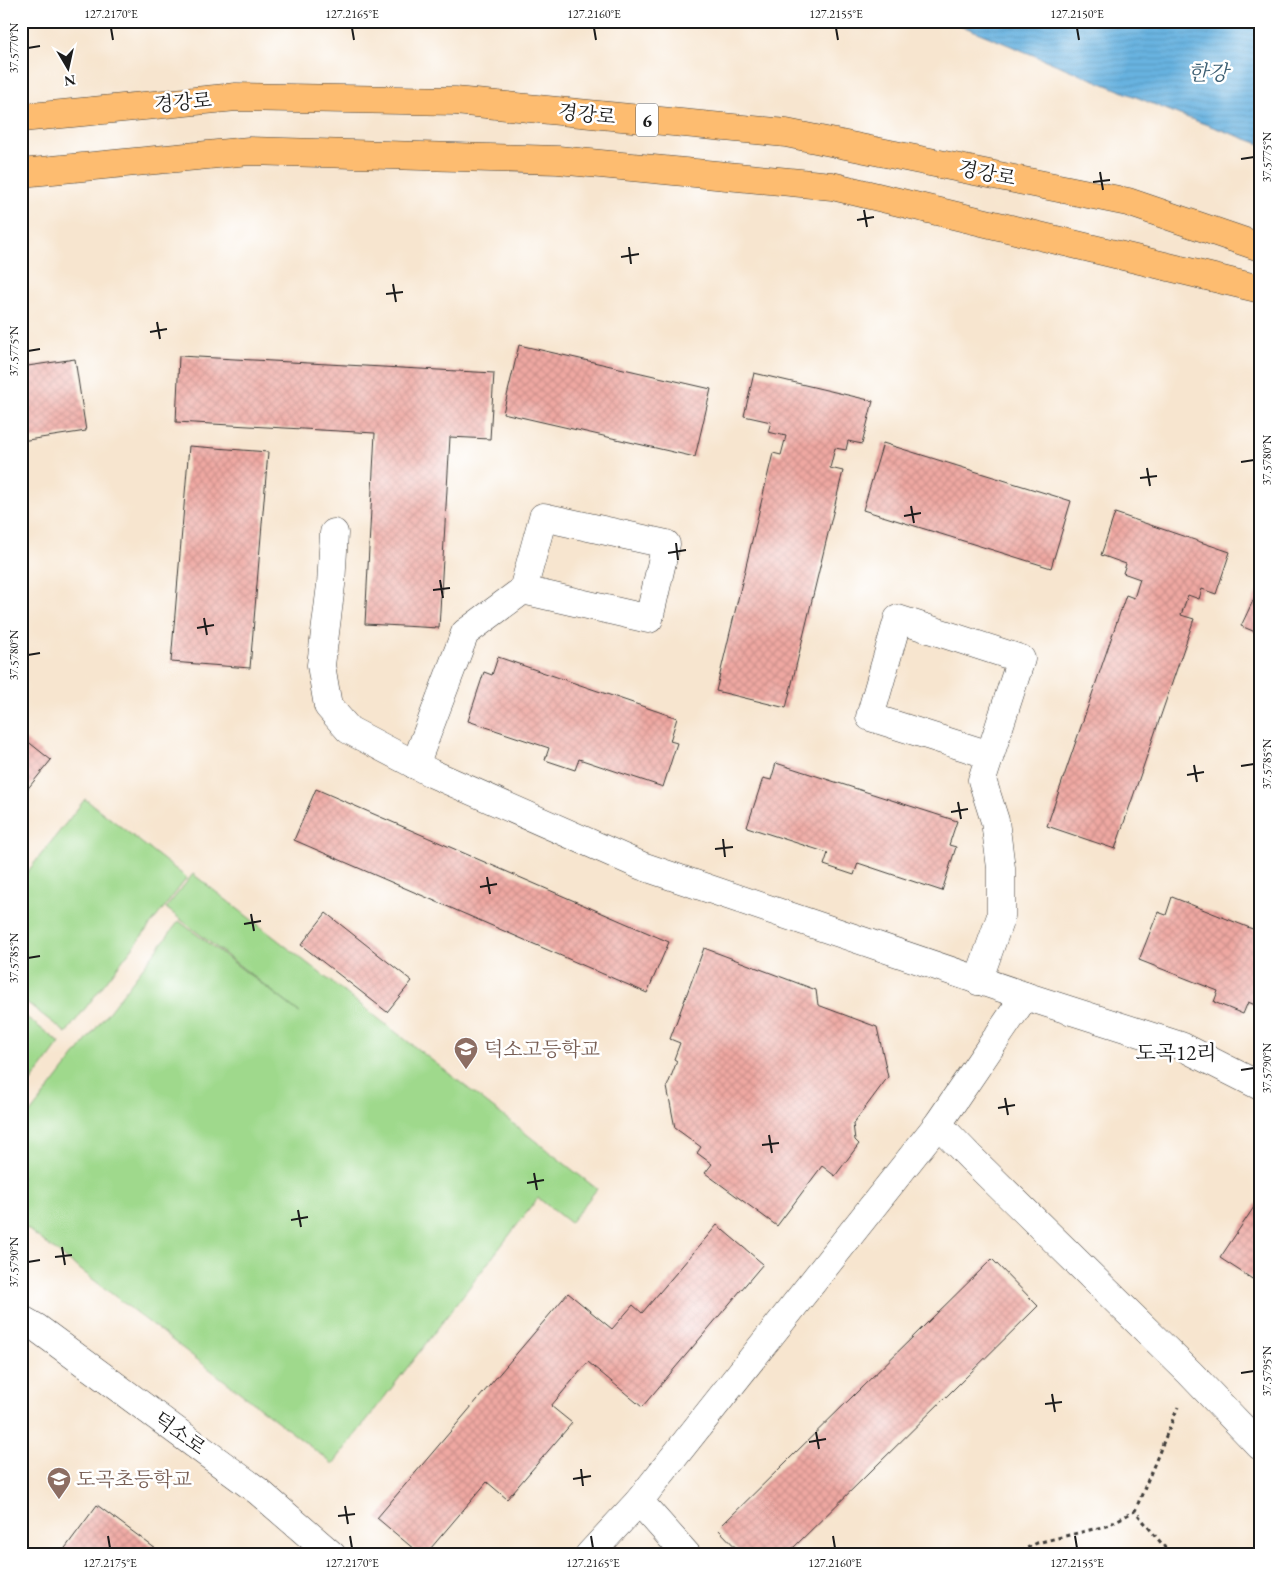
<svg xmlns="http://www.w3.org/2000/svg" width="1281" height="1576" font-family="'EB Garamond','Noto Serif KR',serif">
  <style>
    .pitch { fill: #9fd98c; stroke: #5e7a54 }
    .water { fill: url(#water-rules); stroke: #42677e }
    .building { fill: url(#building-cross-hatch) }
    .lines { fill: none; stroke-linecap: round; stroke-linejoin: round }
    .minor-casing { stroke: #3d3a37; stroke-width: 29 }
    .major-casing { stroke: #3d3a37; stroke-width: 29 }
    .path { stroke: #3d3a37; stroke-width: 3; stroke-dasharray: 4 4; stroke-linecap: butt }
    .minor { stroke: #fff; stroke-width: 28 }
    .major { stroke: #fdbc6f; stroke-width: 28 }
    .ticks { fill: none; stroke: #1c1c1c; stroke-width: 2 }
    .labels { text-anchor: middle; dominant-baseline: central; stroke-width: 5; stroke-linejoin: round; paint-order: stroke }
    .shield { fill: #fff; stroke: #606060; stroke-width: 1 }
    .shield-label { font-size: 19px; font-weight: bold; fill: #1c1c1c }
    .street-label { font-size: 20px; fill: #1c1c1c; stroke: #fff }
    .education-label { font-size: 20px; fill: #785e54; stroke: #fff; text-anchor: start }
    .water-label { font-size: 21px; font-style: italic; fill: #3e6074; stroke: #fff }
    .neighbourhood-label { font-size: 21px; fill: #1c1c1c; stroke: #fff }
    .neatline { fill: none; stroke: #1c1c1c; stroke-width: 2 }
    .ticks-label { font-size: 12px; text-anchor: middle; fill: #1c1c1c }
  </style>
  <defs>
    <pattern id="water-rules" width="6" height="5" patternUnits="userSpaceOnUse" patternTransform="scale(1.25)"><rect width="6" height="5" fill="#67b2e0"/><path d="M0 2.5h6" fill="none" stroke="#5998c0"/></pattern>
    <pattern id="building-cross-hatch" width="8" height="8" patternUnits="userSpaceOnUse" patternTransform="scale(1.25)"><rect width="8" height="8" fill="#efa8a2"/><path d="M0 0l8 8M0 8l8-8" fill="none" stroke="#cc908b"/></pattern>
  </defs>
  <rect width="100%" height="100%" fill="#fff"/>
  <filter id="ink" filterUnits="userSpaceOnUse"><feTurbulence type="fractalNoise" baseFrequency=".02" numOctaves="2"/><feDisplacementMap in="SourceGraphic" scale="10" xChannelSelector="R" yChannelSelector="G"/><feConvolveMatrix kernelMatrix="1 2 1 2 8 2 1 2 1" color-interpolation-filters="sRGB"/></filter>
  <filter id="wash" filterUnits="userSpaceOnUse"><feTurbulence type="fractalNoise" baseFrequency=".0096" numOctaves="4" result="noise"/><feDisplacementMap in="SourceGraphic" scale="20" xChannelSelector="R" yChannelSelector="G"/><feGaussianBlur stdDeviation="1.12" result="paint"/><feColorMatrix in="noise" values="0 0 0 0 0 0 0 0 0 0 0 0 0 0 0 0 0 1.4 0 .05"/><feComposite in="paint" operator="in"/></filter>
  <g filter="url(#wash)">
    <rect width="100%" height="100%" fill="#f7e5cf"/>
    <!-- pitch -->
    <g class="pitch">
      <path d="M85,799L187,878L66,1033L21,998V880Z"/>
      <path d="M193,874L597,1189L570,1223L538,1198L333,1464L21,1224V1125L179,921L300,1013L166,908Z"/>
      <path d="M21,1013L60,1043L21,1095Z"/>
    </g>
    <!-- water -->
    <path class="water" d="M950,21H1260V144L1180,115Z"/>
    <g id="blocks">
      <!-- building -->
      <g class="building">
        <path d="M519,345L711,389L695,457L503,413Z"/>
        <path d="M179,356L494,373L490,439L450,437L439,628L365,624L375,433L176,422Z"/>
        <path d="M75,359L86,431L21,441V367Z"/>
        <path d="M754,373L873,401L862,444L848,441L846,450L835,448L830,468L843,471L786,708L716,691L773,453L781,455L786,436L768,432L771,422L744,416Z"/>
        <path d="M883,443L1071,501L1051,568L863,510Z"/>
        <path d="M189,446L268,452L250,668L171,662Z"/>
        <path d="M1115,513L1230,552L1216,594L1202,589L1199,599L1188,595L1181,615L1194,619L1115,849L1047,826L1126,595L1134,598L1140,579L1123,573L1126,564L1101,555Z"/>
        <path d="M1260,586V634L1241,626Z"/>
        <path d="M498,657L677,718L670,741L677,743L663,787L579,759L575,770L545,760L549,748L468,721L484,672L492,675Z"/>
        <path d="M21,736L51,760L21,797Z"/>
        <path d="M776,763L957,821L949,845L956,847L942,891L858,863L854,875L824,865L828,853L747,827L763,778L771,780Z"/>
        <path d="M316,789L669,942L647,993L294,840Z"/>
        <path d="M1172,897L1260,932V1007L1248,1002L1243,1014L1214,1002L1218,991L1139,960L1158,912L1166,915Z"/>
        <path d="M326,913L412,981L387,1012L301,945Z"/>
        <path d="M704,948L816,990L818,1005L877,1027L888,1077L853,1124L855,1140L859,1144L835,1176L822,1166L777,1226L705,1173L712,1164L697,1153L701,1147L675,1128L667,1087L677,1061L674,1059L680,1043L670,1039Z"/>
        <path d="M1260,1198V1284L1220,1258Z"/>
        <path d="M717,1225L763,1264L642,1407L588,1362L551,1406L572,1423L507,1499L487,1482L425,1555H421L377,1518L568,1293L612,1329L633,1305L642,1313Z"/>
        <path d="M992,1259L1038,1306L786,1555H743L718,1529Z"/>
        <path d="M97,1505L164,1555H60Z"/>
      </g>
    </g>
  </g>
  <g filter="url(#ink)">
    <use href="#blocks" fill-opacity="0" stroke="#3d3a37" stroke-width="1"/>
    <g class="lines">
      <defs>
        <g id="minor">
          <path d="M334,533L331,585L321,665L328,706L349,730L431,773L642,866L1025,996"/>
          <path d="M415,765L465,633L523,590L543,517L666,544L649,619L523,590"/>
          <path d="M978,981L1001,916V868L995,821L982,780L990,755L870,717L898,619L1021,659L982,780"/>
          <path d="M938,1124L1025,996L1181,1046L1260,1086"/>
          <path d="M21,1319L37,1328L258,1491L332,1555"/>
          <path d="M639,1501L687,1555"/>
          <path d="M589,1555L639,1501L938,1124L971,1158L1190,1373L1260,1446"/>
        </g>
        <g id="major">
          <path d="M21,118L236,97L455,101L786,133L1128,202L1260,247"/>
          <path d="M21,173L249,151L558,160L832,186L1260,289"/>
        </g>
      </defs>
      <!-- minor casing -->
      <use href="#minor" class="minor-casing"/>
      <!-- major casing -->
      <use href="#major" class="major-casing"/>
      <!-- path -->
      <g class="path">
        <path d="M1013,1555L1037,1543L1106,1526L1135,1511"/>
        <path d="M1171,1555L1135,1511L1178,1407"/>
      </g>
      <!-- minor -->
      <use href="#minor" class="minor"/>
      <!-- major -->
      <use href="#major" class="major"/>
    </g>
  </g>
  <!-- ticks -->
  <path class="ticks" d="M111,28L113,40M352,28L354,40M594,28L596,40M836,28L838,40M1077,28L1079,40M28,48L40,46M1241,159L1254,157M1100,172L1103,190M1093,182L1110,180M864,210L867,227M857,220L874,217M629,247L631,264M621,257L639,254M393,284L396,302M386,294L403,292M157,322L160,339M150,332L167,329M28,351L40,349M1241,462L1254,460M1147,468L1150,486M1140,478L1157,476M911,506L914,523M904,516L921,513M676,543L678,560M668,553L686,550M440,580L443,598M433,590L450,588M204,618L207,635M197,628L214,625M28,655L40,653M1194,765L1197,782M1241,766L1254,764M1187,775L1204,772M958,802L961,819M951,812L968,809M723,839L725,857M715,849L733,847M487,877L490,894M480,887L497,884M251,914L254,931M244,924L261,921M28,958L40,956M1241,1070L1254,1068M1005,1098L1008,1115M998,1108L1015,1105M769,1135L772,1153M762,1145L779,1143M534,1173L537,1190M527,1183L544,1180M298,1210L301,1227M291,1220L308,1217M62,1247L65,1265M55,1257L72,1255M28,1262L40,1260M1241,1373L1254,1371M1052,1394L1055,1412M1045,1404L1062,1402M816,1432L819,1449M809,1442L826,1439M581,1469L583,1486M573,1479L591,1476M345,1506L348,1524M338,1516L355,1514M108,1536L110,1548M350,1536L352,1548M591,1536L593,1548M833,1536L835,1548M1075,1536L1077,1548"/>
  <!-- icons -->
  <defs>
    <symbol id="school-pin" viewBox="-11 -11 22 30"><path d="M0 17L-7.5 6A9.5 9.5 0 1 1 7.5 6Z" fill="#8d6e63" stroke="#fff"/><path d="M0-5L7-2L0 1L-7-2ZM-4 1L0 2.5L4 1V4Q0 6-4 4Z" fill="#fff"/></symbol>
  </defs>
  <g fill-rule="evenodd">
    <use href="#school-pin" x="452" y="1035" width="28" height="38"/>
    <use href="#school-pin" x="45" y="1465" width="28" height="38"/>
  </g>
  <g class="labels">
    <!-- shield labels -->
    <rect class="shield" x="636" y="103.5" width="22" height="33" rx="4"/>
    <g class="shield-label">
      <text x="647" y="120">6</text>
    </g>
    <!-- street labels -->
    <g class="street-label">
      <text transform="translate(183 102) rotate(-5)">경강로</text>
      <text transform="translate(587 114) rotate(6)">경강로</text>
      <text transform="translate(987 173) rotate(11)">경강로</text>
      <text transform="translate(180 1433) rotate(36)">덕소로</text>
    </g>
    <!-- education labels -->
    <g class="education-label">
      <text x="484" y="1049">덕소고등학교</text>
      <text x="76" y="1479">도곡초등학교</text>
    </g>
    <!-- water labels -->
    <g class="water-label">
      <text x="1208" y="72">한강</text>
    </g>
    <!-- neighbourhood labels -->
    <g class="neighbourhood-label">
      <text x="1176" y="1052">도곡12리</text>
    </g>
  </g>
  <!-- margin -->
  <rect width="1281" height="1576" fill="none" stroke="#fff" stroke-width="55"/>
  <!-- north arrow -->
  <g transform="translate(68 68) rotate(171)" stroke="#ffffff" stroke-width="4" paint-order="stroke">
  <path d="M0-4L9 19L0 12L-9 19Z" fill="#1c1c1c"/>
  <text y="-8" font-size="14" font-weight="bold" text-anchor="middle" fill="#1c1c1c">N</text>
  </g>
  <rect x="28" y="28" width="1226" height="1520" class="neatline"/>
  <g class="ticks-label">
    <text x="111" y="18">127.2170°E</text>
    <text x="352" y="18">127.2165°E</text>
    <text x="594" y="18">127.2160°E</text>
    <text x="836" y="18">127.2155°E</text>
    <text x="1077" y="18">127.2150°E</text>
    <text transform="translate(14 48) rotate(-90)" y="4">37.5770°N</text>
    <text transform="translate(1267 157) rotate(-90)" y="4">37.5775°N</text>
    <text transform="translate(14 351) rotate(-90)" y="4">37.5775°N</text>
    <text transform="translate(1267 460) rotate(-90)" y="4">37.5780°N</text>
    <text transform="translate(14 655) rotate(-90)" y="4">37.5780°N</text>
    <text transform="translate(1267 764) rotate(-90)" y="4">37.5785°N</text>
    <text transform="translate(14 958) rotate(-90)" y="4">37.5785°N</text>
    <text transform="translate(1267 1068) rotate(-90)" y="4">37.5790°N</text>
    <text transform="translate(14 1262) rotate(-90)" y="4">37.5790°N</text>
    <text transform="translate(1267 1371) rotate(-90)" y="4">37.5795°N</text>
    <text x="110" y="1567">127.2175°E</text>
    <text x="352" y="1567">127.2170°E</text>
    <text x="593" y="1567">127.2165°E</text>
    <text x="835" y="1567">127.2160°E</text>
    <text x="1077" y="1567">127.2155°E</text>
  </g>
</svg>
